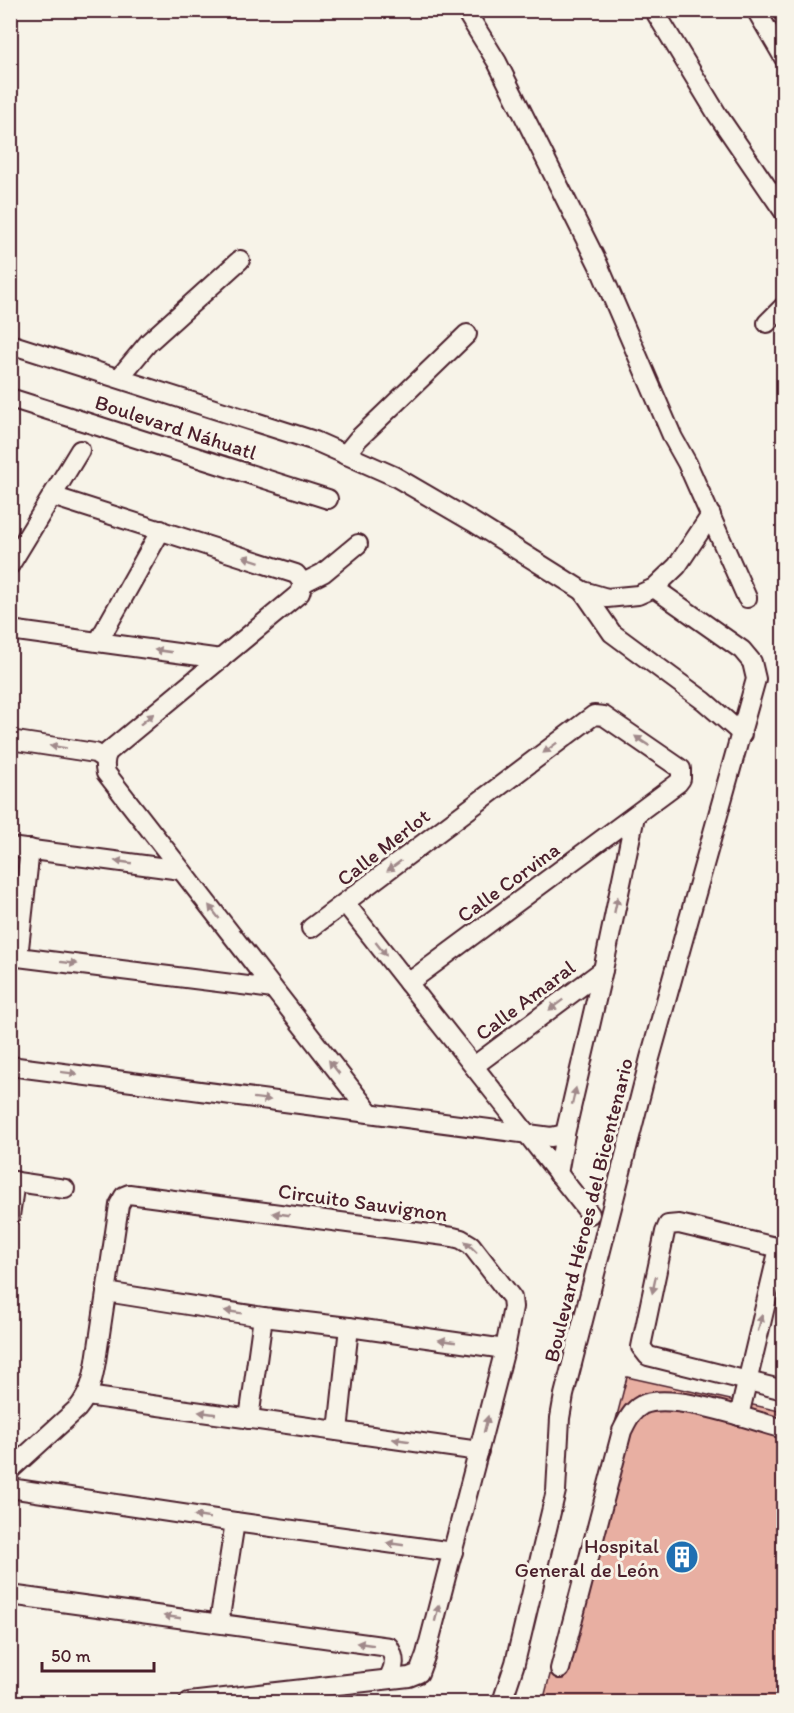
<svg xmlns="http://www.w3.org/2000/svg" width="794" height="1713" font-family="Itim,sans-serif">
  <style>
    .building { fill: #e8afa2; stroke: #4a1f2b; stroke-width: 1.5 }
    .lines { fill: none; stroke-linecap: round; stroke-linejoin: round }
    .minor-casing { stroke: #4a1f2b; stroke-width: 22 }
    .minor { stroke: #f7f3e8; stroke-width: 18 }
    .oneway { fill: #a0898a }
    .labels { text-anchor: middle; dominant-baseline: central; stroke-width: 6; stroke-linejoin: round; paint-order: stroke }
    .street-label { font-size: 21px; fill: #4a1f2b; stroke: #f7f3e8 }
    .poi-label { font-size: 21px; fill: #4a1f2b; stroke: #f7f3e8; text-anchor: end }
  </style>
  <rect width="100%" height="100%" fill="#f7f3e8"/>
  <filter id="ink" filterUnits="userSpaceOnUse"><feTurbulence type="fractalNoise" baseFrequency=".0167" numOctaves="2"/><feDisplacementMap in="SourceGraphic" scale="12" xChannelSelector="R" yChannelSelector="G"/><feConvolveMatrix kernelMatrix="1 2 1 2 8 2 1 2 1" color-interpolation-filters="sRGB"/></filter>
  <g filter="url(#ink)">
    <!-- building -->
    <path class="building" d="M627,1377L784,1412V1702H543Z"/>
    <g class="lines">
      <defs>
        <g id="minor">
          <path d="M465,10L497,62L598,264L673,438L687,463L747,598"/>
          <path d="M654,10L717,114L784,212"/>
          <path d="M756,10L784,58"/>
          <path d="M767,323L784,306"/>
          <path d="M10,344L315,441L394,476L473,522L583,591L607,598L638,595L654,588L677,566L711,515"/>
          <path d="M119,378L149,342L240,260"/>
          <path d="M10,398L328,499"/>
          <path d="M345,455L358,439L467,334"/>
          <path d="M52,496L296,574L303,583L300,593L108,752C104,759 104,765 106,773L370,1113"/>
          <path d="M10,565L80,450"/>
          <path d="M303,583L323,573L358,544"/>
          <path d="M583,591L612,633L704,701L742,734"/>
          <path d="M10,630L221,659"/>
          <path d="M98,642L161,530"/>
          <path d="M10,740L95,753L105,759"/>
          <path d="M10,847L181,870"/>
          <path d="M345,903L590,1214"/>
          <path d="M311,928L594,715L604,716L681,769V779L678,783L408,983"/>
          <path d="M10,956L273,989"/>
          <path d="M18,957L30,849"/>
          <path d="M10,1066L551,1137L565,1134"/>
          <path d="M474,1066L603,970"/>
          <path d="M558,1174L565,1134L603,970L635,816"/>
          <path d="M10,1181L65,1189"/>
          <path d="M10,1216L15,1181"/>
          <path d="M784,1249L679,1224L668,1225L665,1232L641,1347L648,1356L784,1390"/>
          <path d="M106,1292L263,1317L349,1327L505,1349"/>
          <path d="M87,1396L479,1451"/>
          <path d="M739,1416L779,1248"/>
          <path d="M249,1419L263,1317"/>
          <path d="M338,1431L349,1327"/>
          <path d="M10,1470L78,1408C90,1393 93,1379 96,1361L119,1205L124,1196L129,1194L453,1237L461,1239L471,1245L512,1298L513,1307L505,1349L426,1654L419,1673L409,1677L189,1702"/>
          <path d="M10,1488L235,1522L453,1552"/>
          <path d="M10,1595L389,1647C396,1660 395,1666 388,1679"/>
          <path d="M219,1623L235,1522"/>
          <path d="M560,1669L622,1431C627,1421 631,1411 642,1405C671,1391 751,1420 784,1429"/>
          <path d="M502,1702L515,1663L556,1491L560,1418L564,1395L650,1058L756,679L752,662L742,650L654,588"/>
        </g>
      </defs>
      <!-- minor casing -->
      <use href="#minor" class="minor-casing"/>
      <!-- minor -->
      <use href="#minor" class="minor"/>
    </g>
    <!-- one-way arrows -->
    <defs><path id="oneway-solid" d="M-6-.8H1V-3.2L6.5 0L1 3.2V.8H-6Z" transform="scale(1.5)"/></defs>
    <g class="oneway">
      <use href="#oneway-solid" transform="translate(251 559) rotate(-162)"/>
      <use href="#oneway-solid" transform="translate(163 651) rotate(-172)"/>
      <use href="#oneway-solid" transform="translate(147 719) rotate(-39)"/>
      <use href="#oneway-solid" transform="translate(642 741) rotate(-146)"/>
      <use href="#oneway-solid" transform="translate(58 747) rotate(-171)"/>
      <use href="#oneway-solid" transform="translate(550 748) rotate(143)"/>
      <use href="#oneway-solid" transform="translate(123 862) rotate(-172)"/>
      <use href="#oneway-solid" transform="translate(394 866) rotate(143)"/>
      <use href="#oneway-solid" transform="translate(616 905) rotate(-78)"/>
      <use href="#oneway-solid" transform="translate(214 912) rotate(-128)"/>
      <use href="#oneway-solid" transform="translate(381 949) rotate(52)"/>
      <use href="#oneway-solid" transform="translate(69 963) rotate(7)"/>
      <use href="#oneway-solid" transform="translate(556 1005) rotate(143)"/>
      <use href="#oneway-solid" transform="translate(334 1067) rotate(-128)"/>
      <use href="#oneway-solid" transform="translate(69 1073) rotate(7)"/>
      <use href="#oneway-solid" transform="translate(574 1096) rotate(-77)"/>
      <use href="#oneway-solid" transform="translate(262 1099) rotate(7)"/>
      <use href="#oneway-solid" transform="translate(281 1214) rotate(-172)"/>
      <use href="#oneway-solid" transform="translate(471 1247) rotate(-136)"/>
      <use href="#oneway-solid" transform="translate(654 1285) rotate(102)"/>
      <use href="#oneway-solid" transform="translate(233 1312) rotate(-171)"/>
      <use href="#oneway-solid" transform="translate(760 1323) rotate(-76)"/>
      <use href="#oneway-solid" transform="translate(447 1341) rotate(-172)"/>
      <use href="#oneway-solid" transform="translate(207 1413) rotate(-172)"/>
      <use href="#oneway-solid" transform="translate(486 1424) rotate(-76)"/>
      <use href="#oneway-solid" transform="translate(401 1440) rotate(-172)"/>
      <use href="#oneway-solid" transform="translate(202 1517) rotate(-171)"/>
      <use href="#oneway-solid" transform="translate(395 1544) rotate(-172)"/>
      <use href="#oneway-solid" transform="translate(437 1613) rotate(-76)"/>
      <use href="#oneway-solid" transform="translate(172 1617) rotate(-172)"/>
      <use href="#oneway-solid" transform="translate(365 1644) rotate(-172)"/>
    </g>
  </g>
  <!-- icons -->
  <defs>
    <symbol id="building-disc" viewBox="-11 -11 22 22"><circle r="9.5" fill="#1f6fb2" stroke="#f7f3e8"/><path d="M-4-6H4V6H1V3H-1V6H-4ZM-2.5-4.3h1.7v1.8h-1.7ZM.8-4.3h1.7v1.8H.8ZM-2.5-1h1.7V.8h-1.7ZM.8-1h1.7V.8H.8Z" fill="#fff"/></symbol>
  </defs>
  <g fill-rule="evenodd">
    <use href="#building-disc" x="663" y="1538" width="38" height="38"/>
  </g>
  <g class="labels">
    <!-- street labels -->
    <g class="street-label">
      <text transform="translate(176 427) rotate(18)">Boulevard Náhuatl</text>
      <text transform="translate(383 847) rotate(-38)">Calle Merlot</text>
      <text transform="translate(508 882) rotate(-36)">Calle Corvina</text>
      <text transform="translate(525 1000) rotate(-37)">Calle Amaral</text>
      <text transform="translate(363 1202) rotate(8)">Circuito Sauvignon</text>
      <text transform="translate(588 1210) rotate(-76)">Boulevard Héroes del Bicentenario</text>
    </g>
    <!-- poi labels -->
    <g class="poi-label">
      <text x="659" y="1545">Hospital<tspan x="659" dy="24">General de León</tspan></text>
    </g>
  </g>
  <!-- margin -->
  <rect width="794" height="1713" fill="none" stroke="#f7f3e8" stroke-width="36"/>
  <rect x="18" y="18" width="758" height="1677" fill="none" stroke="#4a1f2b" stroke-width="2" filter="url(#ink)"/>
  <!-- scale -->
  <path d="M42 1662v9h112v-9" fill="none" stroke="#4a1f2b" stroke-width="3"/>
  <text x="51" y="1662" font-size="18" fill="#4a1f2b" stroke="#f7f3e8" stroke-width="4.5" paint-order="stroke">50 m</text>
</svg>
